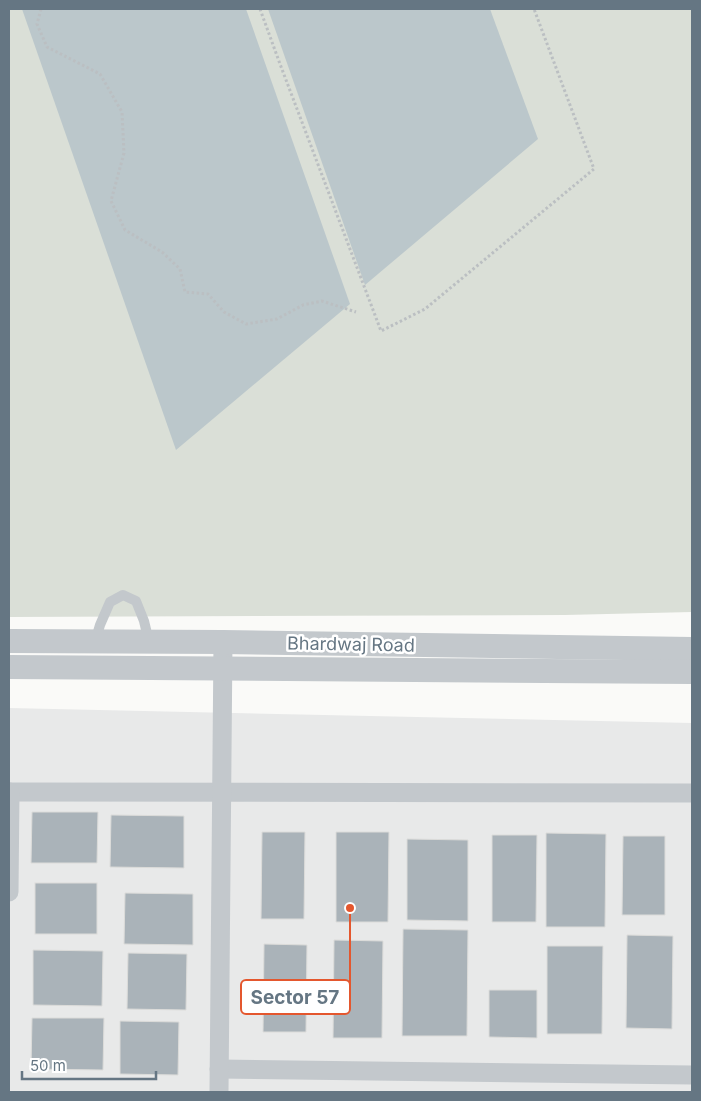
<svg xmlns="http://www.w3.org/2000/svg" width="701" height="1101" font-family="Inter,sans-serif">
  <style>
    .built { fill: #e8e9e9 }
    .green { fill: #dadfd7 }
    .water { fill: #bbc7cb }
    .building { fill: #aab3b9; stroke: #dcdcda }
    .lines { fill: none; stroke-linecap: round; stroke-linejoin: round }
    .path { stroke: #bbbfc2; stroke-width: 3; stroke-dasharray: 2.5 2.5; stroke-linecap: butt }
    .service { stroke: #c3c8cc; stroke-width: 10 }
    .minor { stroke: #c3c8cc; stroke-width: 19 }
    .tertiary { stroke: #c3c8cc; stroke-width: 24 }
    .labels { text-anchor: middle; dominant-baseline: central; stroke-width: 5; stroke-linejoin: round; paint-order: stroke }
    .street-label { font-size: 18px; fill: #657683; stroke: #fff }
    .leader { fill: none; stroke: #e4572e; stroke-width: 2 }
    .callout-dot { fill: #e4572e; stroke: #fff; stroke-width: 2 }
    .callout { fill: #fff; stroke: #e4572e; stroke-width: 2 }
    .callout-label { font-size: 19px; text-anchor: middle; font-weight: bold; fill: #657683 }
  </style>
  <rect width="100%" height="100%" fill="#fafaf8"/>
  <!-- built -->
  <path class="built" d="M9,708L692,723V1092H9Z"/>
  <!-- green -->
  <path class="green" d="M9,9H692V612L565,615L9,617Z"/>
  <!-- water -->
  <g class="water">
    <path d="M22,9H246L350,304L176,450Z"/>
    <path d="M268,9H490L538,139L365,285Z"/>
  </g>
  <!-- building -->
  <g class="building">
    <path d="M32,812H98L97,863H31Z"/>
    <path d="M111,815L184,816V868L110,867Z"/>
    <path d="M262,832H305L304,919H261Z"/>
    <path d="M336,832H389L388,922H336Z"/>
    <path d="M546,833L606,834L605,927H546Z"/>
    <path d="M492,835H537L536,922H492Z"/>
    <path d="M623,836H665V915H622Z"/>
    <path d="M407,839L468,840V921L407,920Z"/>
    <rect x="35" y="883" width="62" height="51"/>
    <path d="M125,893L193,894V945L124,944Z"/>
    <path d="M403,929L468,930L467,1036H402Z"/>
    <path d="M627,935L673,936L672,1029L626,1028Z"/>
    <path d="M334,940L383,941L382,1038H333Z"/>
    <path d="M264,944L307,945L306,1032H263Z"/>
    <path d="M547,946H603L602,1034H547Z"/>
    <path d="M33,950L103,951L102,1006L33,1005Z"/>
    <path d="M128,953L187,954L186,1010L127,1009Z"/>
    <path d="M489,990H537V1038L489,1037Z"/>
    <path d="M32,1018H104L103,1070L31,1069Z"/>
    <path d="M120,1021L179,1022L178,1075L120,1074Z"/>
  </g>
  <g class="lines">
    <!-- path -->
    <g class="path">
      <path d="M41,9L37,24L47,47L100,74L122,112L124,153L111,201L125,230L162,252L180,269L185,292L208,294L224,312L246,324L277,319L303,305L322,301L356,312"/>
      <path d="M260,9L280,64L381,331L425,309L594,169L534,9"/>
    </g>
    <!-- service -->
    <path class="service" d="M95,642L100,625L110,602L123,595L136,601L144,621L149,642"/>
    <!-- minor -->
    <g class="minor">
      <path d="M9,792L692,793"/>
      <path d="M9,892L10,792"/>
      <path d="M219,1069L692,1075"/>
      <path d="M219,1092L223,642"/>
    </g>
    <!-- tertiary -->
    <g class="tertiary">
      <path d="M9,641L223,642L692,649"/>
      <path d="M9,667L692,672"/>
    </g>
  </g>
  <g class="labels">
    <!-- street labels -->
    <g class="street-label">
      <text transform="translate(351 644) rotate(1)">Bhardwaj Road</text>
    </g>
  </g>
  <!-- callouts -->
  <path class="leader" d="M350 908L350 997"/>
  <circle class="callout-dot" cx="350" cy="908" r="5"/>
  <rect class="callout" x="241" y="980" width="109" height="34" rx="5"/>
  <g class="callout-label">
    <text x="295" y="1004">Sector 57</text>
  </g>
  <!-- border -->
  <rect width="701" height="1101" fill="none" stroke="#657683" stroke-width="20"/>
  <!-- scale -->
  <path d="M22 1071v8h134v-8" fill="none" stroke="#657683" stroke-width="2.5"/>
  <text x="30" y="1071" font-size="15" fill="#657683" stroke="#ffffff" stroke-width="4" paint-order="stroke">50 m</text>
</svg>
